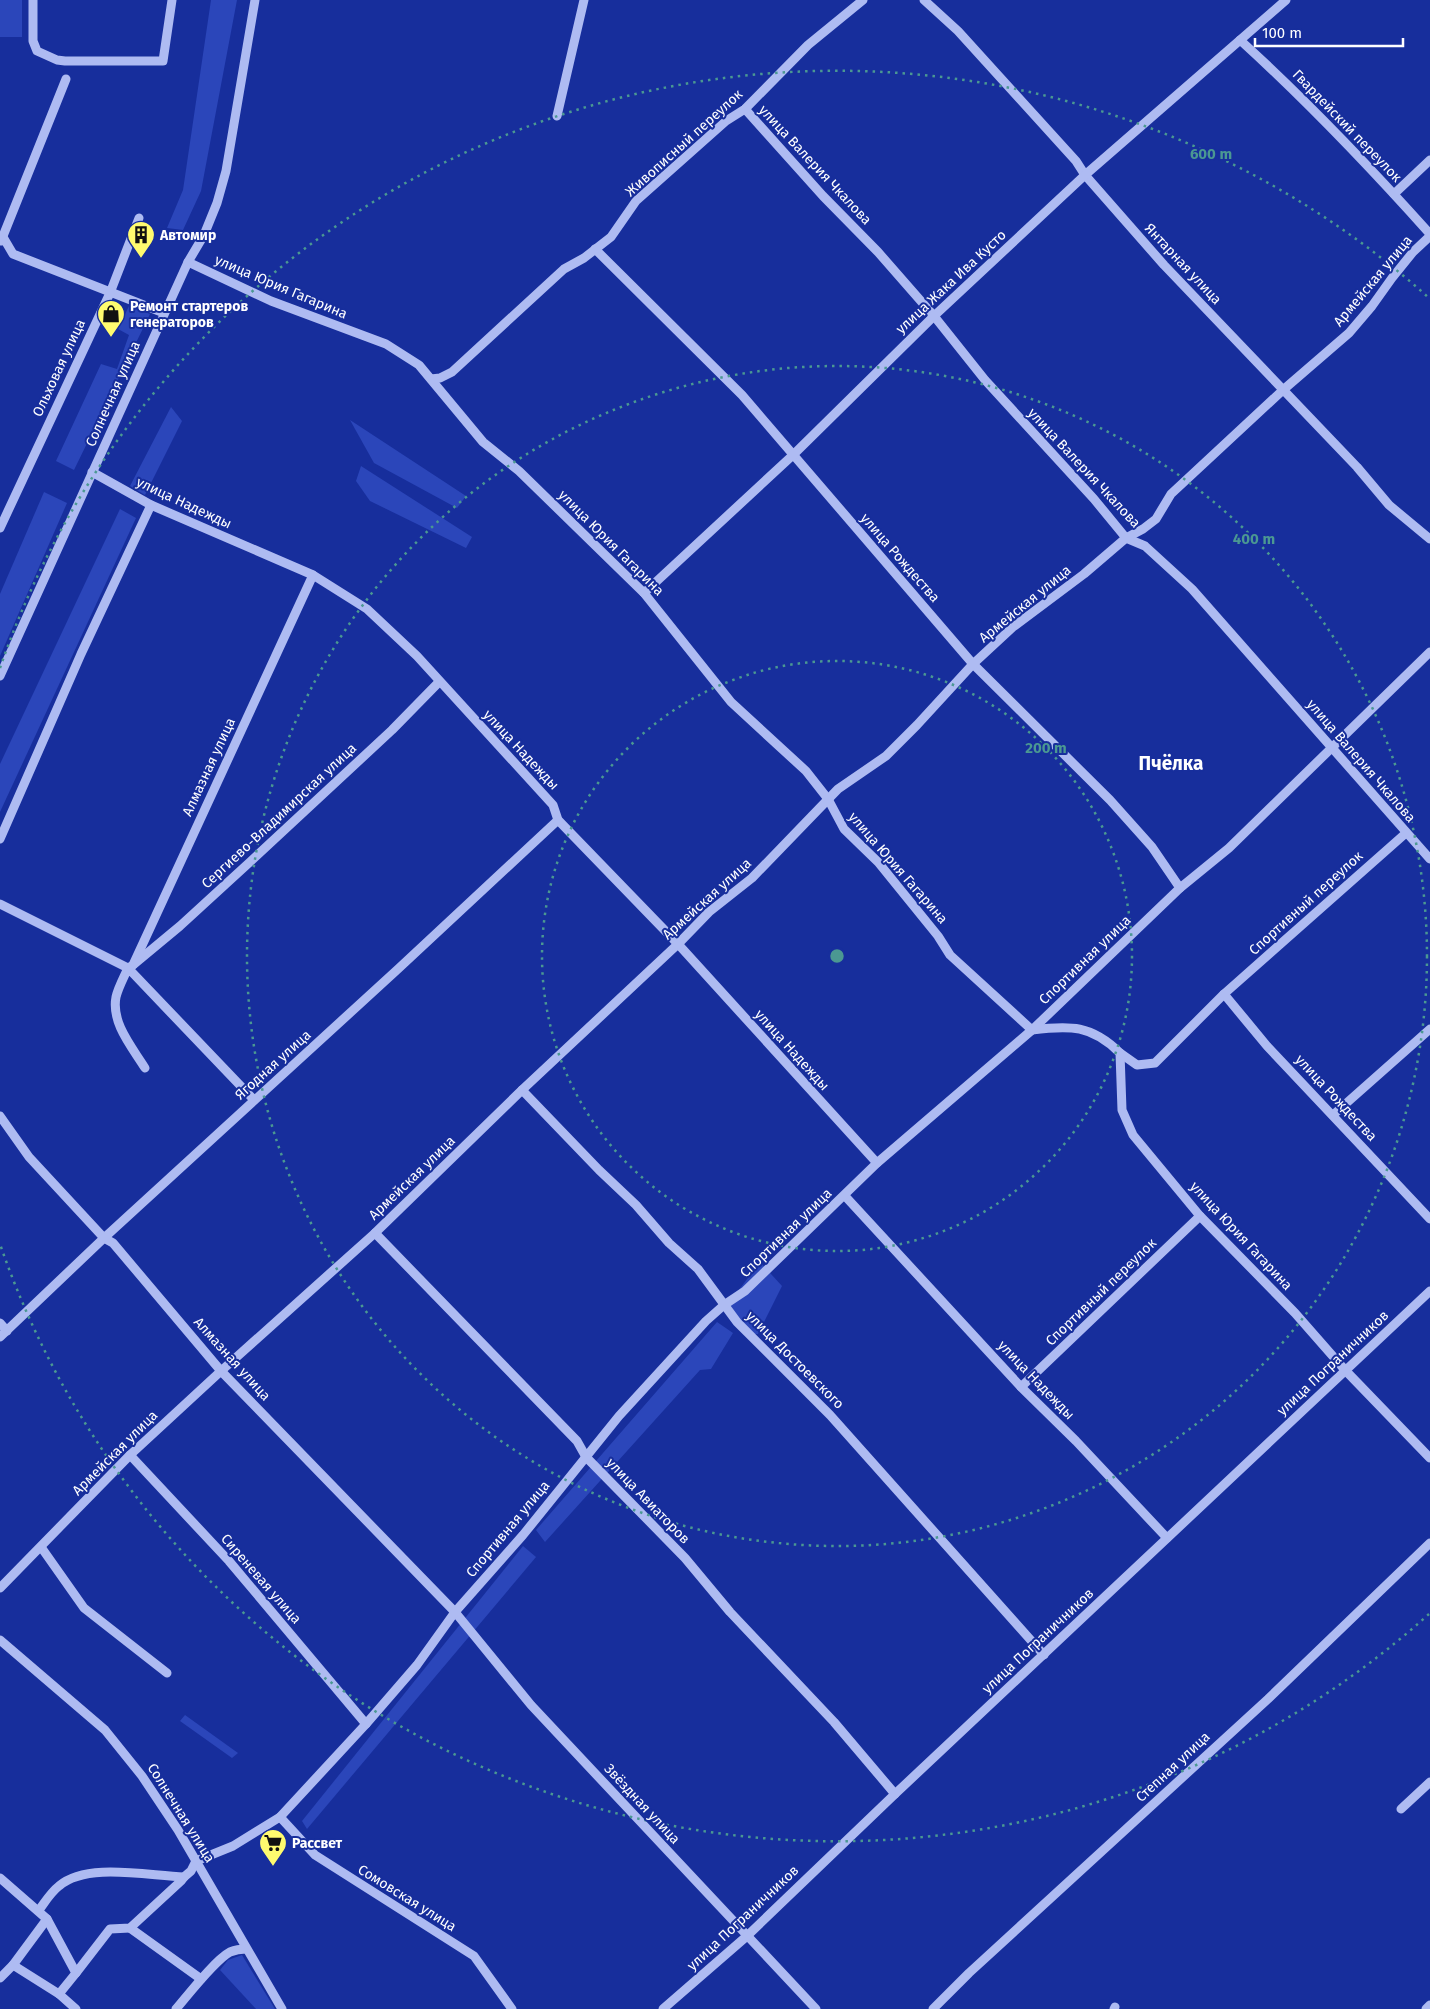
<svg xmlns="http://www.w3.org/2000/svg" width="1430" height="2009" font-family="'Fira Sans',sans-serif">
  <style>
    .green { fill: #2b46ba }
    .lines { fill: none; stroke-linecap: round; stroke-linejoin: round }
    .minor { stroke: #aebbf2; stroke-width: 9 }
    .ring { fill: none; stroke: #4b9892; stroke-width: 2.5; stroke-dasharray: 2.5 5 }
    .labels { text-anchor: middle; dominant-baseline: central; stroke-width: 4; stroke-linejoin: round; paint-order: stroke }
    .street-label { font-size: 14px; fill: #fff; stroke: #172e9c }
    .poi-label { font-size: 14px; font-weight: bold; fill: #fff; stroke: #172e9c; text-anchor: start }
    .district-label { font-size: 19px; font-weight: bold; fill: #fff; stroke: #172e9c }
    .centre { fill: #4b9892; stroke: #172e9c; stroke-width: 2.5 }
    .ring-label { font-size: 15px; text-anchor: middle; font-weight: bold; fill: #4b9892; stroke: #172e9c; stroke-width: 4; stroke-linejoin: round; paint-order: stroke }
  </style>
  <rect width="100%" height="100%" fill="#172e9c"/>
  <!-- green -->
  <g class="green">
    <rect x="0" y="0" width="22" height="37"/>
    <path d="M211,0H237L201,191L183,230L167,228L183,190Z"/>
    <path d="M129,306L150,314L74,470L56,461L101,364L117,369L129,335L118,329Z"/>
    <path d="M171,407L182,421L145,495L130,486Z"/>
    <path d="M350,420L466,496L457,508L374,463Z"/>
    <path d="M361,466L472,537L466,548L370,501L356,481Z"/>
    <path d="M44,492L67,503L0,656V594Z"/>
    <path d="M120,509L136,518L0,812V764Z"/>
    <path d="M760,1262L782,1286L758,1334L747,1335L729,1303Z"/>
    <path d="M717,1322L733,1333L711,1369L700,1370L545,1542L536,1530Z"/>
    <path d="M523,1546L536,1557L307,1829L302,1821Z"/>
    <path d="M185,1715L238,1753L232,1758L180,1721Z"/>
    <path d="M242,1955L275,2009H256L220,1970L228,1960Z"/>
  </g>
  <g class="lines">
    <!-- minor -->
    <g class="minor">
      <path d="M33,0V41L37,51L57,60L65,61H163L172,0"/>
      <path d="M924,0L958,31L1076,161L1085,175L1164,265L1357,467L1389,505L1430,539"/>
      <path d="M1240,40C1307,101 1370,167 1430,234"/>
      <path d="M745,109L823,196L878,252L934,316L985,380L1094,499L1126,538L1145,546L1192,589L1430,859"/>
      <path d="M557,116L584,0"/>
      <path d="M1394,194L1430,160"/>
      <path d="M3,237L13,254L164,313"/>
      <path d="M1,241L66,79"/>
      <path d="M595,249L742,395L973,664L1110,800L1152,847L1180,888"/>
      <path d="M188,262L271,301L386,344L419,365L483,442L519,471L644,593L731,702L806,771L828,799L844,829L878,862L938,936L950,955L1032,1030"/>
      <path d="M431,379L440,378L452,372L564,269L584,258L611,237L636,201L726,121L745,109L808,45L863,0"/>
      <path d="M92,472L151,505L313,575L367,609L417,656L553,805L558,820L678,944L877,1163"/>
      <path d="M0,528L110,293L139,218"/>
      <path d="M644,593L793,455L934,316L1085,175L1286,0"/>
      <path d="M0,676L188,262L204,235L217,203L226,171L255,0"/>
      <path d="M0,839L81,654L151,505"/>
      <path d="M0,904L128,968L133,965L313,575"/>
      <path d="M133,965L180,926L251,861L392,730L439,682"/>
      <path d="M1224,994L1267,1046L1430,1219"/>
      <path d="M1032,1030C1070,1025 1092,1025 1120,1053L1122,1110L1133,1135L1200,1216L1295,1313L1345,1370L1430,1458"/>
      <path d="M1120,1053L1137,1065L1155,1063L1224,994L1406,833"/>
      <path d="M145,1068C132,1047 111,1023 116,997C118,988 124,977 128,968L254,1100"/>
      <path d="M522,1090L599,1170L636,1205L669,1243L698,1269L737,1322L830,1415L1044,1655"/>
      <path d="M1333,1115L1430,1029"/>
      <path d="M0,1116L29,1157L104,1238L113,1243L221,1371L455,1612L531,1705L816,2009"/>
      <path d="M845,1196L1021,1387L1076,1441L1167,1538"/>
      <path d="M375,1233L577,1441L586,1457L685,1558L730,1612L834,1722L895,1794"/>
      <path d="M0,1323L7,1331"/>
      <path d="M0,1337L104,1238L398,969L558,820"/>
      <path d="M1021,1387L1200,1216"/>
      <path d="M130,1455L229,1561L366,1724"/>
      <path d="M41,1547L84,1608L167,1673"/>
      <path d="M0,1588L130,1455L221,1371L375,1233L522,1090L678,944L709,912L752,878L838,789L886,756L917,725L973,664L1013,627L1084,574L1126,538L1143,529L1156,519L1171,494L1283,390L1349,333L1372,306L1392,278L1413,252L1430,236"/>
      <path d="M0,1640L105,1730L142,1776L178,1830L282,2009"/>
      <path d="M1401,1809L1430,1782"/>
      <path d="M280,1817L315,1855L474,1956L512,2009"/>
      <path d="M0,1878L47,1919L76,1973L59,1994L76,2009"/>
      <path d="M39,1910C45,1902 51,1892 59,1886C87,1862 148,1876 184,1877L191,1871L196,1861L233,1846L280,1817L366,1724L417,1665L455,1612L523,1535L619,1416L706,1321L724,1305L745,1291L877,1163L1032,1030L1180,888L1229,848L1430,652"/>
      <path d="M130,1928L201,1979"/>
      <path d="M13,1965L59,1994"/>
      <path d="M76,1973L110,1929L130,1928L181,1881L184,1877"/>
      <path d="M0,1978L13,1965L47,1919"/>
      <path d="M176,2009C188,1995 215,1960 230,1952C235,1950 241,1949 246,1949"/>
      <path d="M663,2009L747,1936L895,1794L1430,1291"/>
      <path d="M933,2009L969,1973L1268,1699L1430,1543"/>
      <path d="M1114,2009L1115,2007"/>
      <path d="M1426,2009L1430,2005"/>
    </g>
  </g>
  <!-- distance rings -->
  <g class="ring">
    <circle cx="837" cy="956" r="295"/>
    <circle cx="837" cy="956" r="590"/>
    <path d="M1429 1614A885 885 0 0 1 0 1244M0 668A885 885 0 0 1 1429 298"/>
  </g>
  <!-- icons -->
  <defs>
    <symbol id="building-pin" viewBox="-11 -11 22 30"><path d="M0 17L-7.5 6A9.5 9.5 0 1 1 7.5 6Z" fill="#fffb6f" stroke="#172e9c"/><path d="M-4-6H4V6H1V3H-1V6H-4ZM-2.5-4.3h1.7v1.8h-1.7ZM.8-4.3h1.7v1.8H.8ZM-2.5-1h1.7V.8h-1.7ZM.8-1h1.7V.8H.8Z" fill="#111"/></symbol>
    <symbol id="shop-pin" viewBox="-11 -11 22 30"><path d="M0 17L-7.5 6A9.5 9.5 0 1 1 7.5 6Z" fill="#fffb6f" stroke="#172e9c"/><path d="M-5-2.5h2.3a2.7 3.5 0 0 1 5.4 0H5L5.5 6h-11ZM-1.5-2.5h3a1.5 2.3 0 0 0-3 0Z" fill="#111"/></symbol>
    <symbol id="supermarket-pin" viewBox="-11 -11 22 30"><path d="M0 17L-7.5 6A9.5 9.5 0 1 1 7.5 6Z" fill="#fffb6f" stroke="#172e9c"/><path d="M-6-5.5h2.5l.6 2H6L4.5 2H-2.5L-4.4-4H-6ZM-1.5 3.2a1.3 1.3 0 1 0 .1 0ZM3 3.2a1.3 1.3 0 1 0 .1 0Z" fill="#111"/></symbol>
  </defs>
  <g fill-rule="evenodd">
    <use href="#building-pin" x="125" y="219" width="32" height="43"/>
    <use href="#shop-pin" x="95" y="298" width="32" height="43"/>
    <use href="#supermarket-pin" x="257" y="1827" width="32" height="43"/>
  </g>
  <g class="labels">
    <!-- street labels -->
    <g class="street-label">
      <text transform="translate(1347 126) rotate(46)">Гвардейский переулок</text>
      <text transform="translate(684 143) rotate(-42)">Живописный переулок</text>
      <text transform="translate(815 165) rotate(47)">улица Валерия Чкалова</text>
      <text transform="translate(1183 264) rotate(47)">Янтарная улица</text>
      <text transform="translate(1373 281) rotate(-50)">Армейская улица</text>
      <text transform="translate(951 282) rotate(-43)">улица Жака Ива Кусто</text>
      <text transform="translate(281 287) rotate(23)">улица Юрия Гагарина</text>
      <text transform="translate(59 368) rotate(-65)">Ольховая улица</text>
      <text transform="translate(113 394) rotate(-66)">Солнечная улица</text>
      <text transform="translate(1084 468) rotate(47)">улица Валерия Чкалова</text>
      <text transform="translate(184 503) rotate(25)">улица Надежды</text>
      <text transform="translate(611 543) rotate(45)">улица Юрия Гагарина</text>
      <text transform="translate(900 558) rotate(49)">улица Рождества</text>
      <text transform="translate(1025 604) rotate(-39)">Армейская улица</text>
      <text transform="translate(521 750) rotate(47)">улица Надежды</text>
      <text transform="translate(1361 761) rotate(49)">улица Валерия Чкалова</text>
      <text transform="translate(209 767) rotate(-65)">Алмазная улица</text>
      <text transform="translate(279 816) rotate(-43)">Сергиево-Владимирская улица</text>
      <text transform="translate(898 868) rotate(49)">улица Юрия Гагарина</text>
      <text transform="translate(707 899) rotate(-42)">Армейская улица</text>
      <text transform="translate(1306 903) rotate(-42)">Спортивный переулок</text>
      <text transform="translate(1085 960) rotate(-44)">Спортивная улица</text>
      <text transform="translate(792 1050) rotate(48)">улица Надежды</text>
      <text transform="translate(273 1065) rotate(-42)">Ягодная улица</text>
      <text transform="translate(1336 1098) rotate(47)">улица Рождества</text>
      <text transform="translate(412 1178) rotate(-44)">Армейская улица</text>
      <text transform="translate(786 1233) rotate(-44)">Спортивная улица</text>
      <text transform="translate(1241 1236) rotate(47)">улица Юрия Гагарина</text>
      <text transform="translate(1101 1292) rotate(-44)">Спортивный переулок</text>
      <text transform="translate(232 1359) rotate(48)">Алмазная улица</text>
      <text transform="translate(795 1360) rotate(45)">улица Достоевского</text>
      <text transform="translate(1333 1363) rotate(-43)">улица Пограничников</text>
      <text transform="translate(1036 1380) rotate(46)">улица Надежды</text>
      <text transform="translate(115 1453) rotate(-45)">Армейская улица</text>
      <text transform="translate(648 1501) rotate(46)">улица Авиаторов</text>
      <text transform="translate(508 1529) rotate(-50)">Спортивная улица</text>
      <text transform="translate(261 1579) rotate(49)">Сиреневая улица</text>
      <text transform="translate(1038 1641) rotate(-43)">улица Пограничников</text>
      <text transform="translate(1173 1767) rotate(-43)">Степная улица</text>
      <text transform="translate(642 1804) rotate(47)">Звёздная улица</text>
      <text transform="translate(181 1813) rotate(58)">Солнечная улица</text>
      <text transform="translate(407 1898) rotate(32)">Сомовская улица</text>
      <text transform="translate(743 1918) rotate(-43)">улица Пограничников</text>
    </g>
    <!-- poi labels -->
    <g class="poi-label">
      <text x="160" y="235">Автомир</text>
      <text x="130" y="306">Ремонт стартеров<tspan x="130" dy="16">генераторов</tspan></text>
      <text x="292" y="1843">Рассвет</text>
    </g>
    <!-- district labels -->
    <g class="district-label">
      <text x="1171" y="763">Пчёлка</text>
    </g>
  </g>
  <circle cx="837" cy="956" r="8" class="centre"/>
  <g class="ring-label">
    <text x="1211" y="159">600 m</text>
    <text x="1254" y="544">400 m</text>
    <text x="1046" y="753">200 m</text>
  </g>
  <!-- scale -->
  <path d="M1255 38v8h148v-8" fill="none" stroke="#ffffff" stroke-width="2.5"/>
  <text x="1262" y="38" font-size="15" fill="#ffffff" stroke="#172e9c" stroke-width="4" paint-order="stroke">100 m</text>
</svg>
